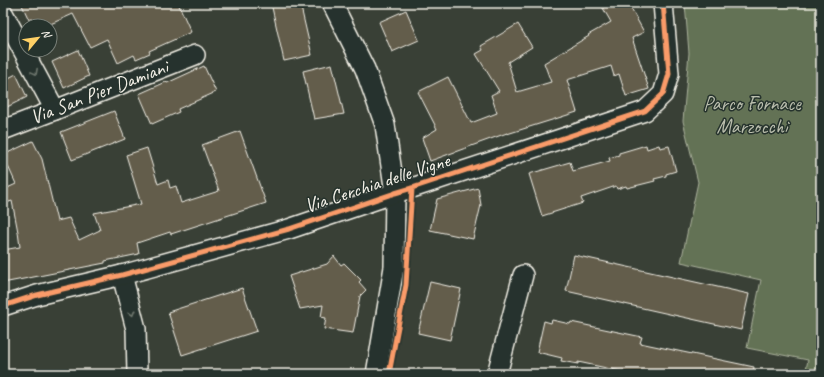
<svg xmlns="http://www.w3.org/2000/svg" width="824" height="377" font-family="Caveat,sans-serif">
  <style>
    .green { fill: #637254; stroke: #acb29e }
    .building { fill: #645d4c; stroke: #f4f1e8 }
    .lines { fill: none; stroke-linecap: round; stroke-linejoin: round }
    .minor-casing { stroke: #f4f1e8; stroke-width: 22 }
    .minor { stroke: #26332d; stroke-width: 19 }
    .cycleway-casing { stroke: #26332d; stroke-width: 8 }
    .cycleway { stroke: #fa9b69; stroke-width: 5 }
    .oneway { stroke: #6e766e }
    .labels { text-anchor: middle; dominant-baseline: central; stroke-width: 3; stroke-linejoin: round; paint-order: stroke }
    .street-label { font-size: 20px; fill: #f4f1e8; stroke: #26332d }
    .park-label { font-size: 20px; fill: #babead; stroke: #26332d }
  </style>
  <rect width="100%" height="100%" fill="#394036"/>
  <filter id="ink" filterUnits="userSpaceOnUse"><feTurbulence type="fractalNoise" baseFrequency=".025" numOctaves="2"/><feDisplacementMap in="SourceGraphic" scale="8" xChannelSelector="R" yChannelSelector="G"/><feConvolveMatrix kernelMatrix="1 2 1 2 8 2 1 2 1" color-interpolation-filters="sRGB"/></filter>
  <g filter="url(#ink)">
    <!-- green -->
    <path class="green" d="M685,3H821V374H805L808,360L747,348L761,280L681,262L698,182L683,121L689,53Z"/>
    <!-- building -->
    <g class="building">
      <path d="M21,3H178L191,32L149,51L150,53L136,59L134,55L118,63L107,39L90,47L73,14L46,26H35L32,19L29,20Z"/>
      <path d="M271,3H300L312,55L284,61Z"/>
      <path d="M600,3H628L630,7L644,32L632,38L649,89L626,96L619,74L614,76L611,66L567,80L577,112L555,119L507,134V133L430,161L422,138L437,129L418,92L448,77L471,123L497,113L491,95L499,91L476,54L483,50L481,46L518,24L532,47L508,62L517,92L551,82L544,63L589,36L588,35L611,22Z"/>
      <path d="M406,10L419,40L392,52L379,22Z"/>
      <path d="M78,50L89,76L64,88L52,62Z"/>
      <path d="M332,64L344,114L314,119L303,71Z"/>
      <path d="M204,66L216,92L178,109L179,112L152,124L139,94L166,82L167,83Z"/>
      <path d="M16,74L27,97L3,109V81Z"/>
      <path d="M114,111L125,139L72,160L61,132Z"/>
      <path d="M240,131L266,203L171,234L170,232L137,243L139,254L105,261V263L3,283V250L20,247L18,232L12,201L3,204V190L16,184L3,155L33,141L42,159L57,221L69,218L79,240L100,230L94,213L141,204L126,155L147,148L158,184L168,180L170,188L176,186L181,203L219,191L202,145Z"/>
      <path d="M646,145L647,149L659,145L660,148L669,146L676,171L666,174V176L654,179L655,181L627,188L626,186L617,189L616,186L581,198L583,203L542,216L529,174L570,162L573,171L610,161L609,158L619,155V153Z"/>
      <path d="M478,188L481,205L473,239L430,230L437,199Z"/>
      <path d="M574,255L749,294L741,330L566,291Z"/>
      <path d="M334,256L341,265L344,263L361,280L359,282L366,290L360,296L353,333L324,329L326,318L321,317L323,305L300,309L289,276L327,264Z"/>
      <path d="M430,282L461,289L450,340L418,333Z"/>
      <path d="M242,288L257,331L182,355L168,312Z"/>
      <path d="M552,320L570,324L571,322L642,337L640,343L754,367L753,374H635L578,362V364L561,361L562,358L537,352L544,321L551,323Z"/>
    </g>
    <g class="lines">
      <defs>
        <g id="minor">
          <path d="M332,3L365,69L385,125L395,193L394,267L376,374"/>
          <path d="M3,13L55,110"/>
          <path d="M3,130L55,110L195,55"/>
          <path d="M122,275L136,329L137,374"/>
          <path d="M3,306L37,295L122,275L289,229L395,193L412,188L645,111L663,94L669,74L663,3"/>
          <path d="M497,374L523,275"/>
        </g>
      </defs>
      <!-- minor casing -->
      <use href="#minor" class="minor-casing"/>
      <!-- minor -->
      <use href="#minor" class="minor"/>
      <defs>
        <g id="cycleway">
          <path d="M3,306L37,295L122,275L289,229L395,193L412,188L645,111L663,94L669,74L663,3"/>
          <path d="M389,374L406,285L412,188"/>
        </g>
      </defs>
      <!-- cycleway casing -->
      <use href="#cycleway" class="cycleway-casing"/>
      <!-- cycleway -->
      <use href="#cycleway" class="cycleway"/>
    </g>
    <!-- one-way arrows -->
    <defs><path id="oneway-chevron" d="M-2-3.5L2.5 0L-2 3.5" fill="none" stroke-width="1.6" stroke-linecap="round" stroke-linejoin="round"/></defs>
    <g class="oneway">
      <use href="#oneway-chevron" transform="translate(35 72) rotate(62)"/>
      <use href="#oneway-chevron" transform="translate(132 313) rotate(75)"/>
    </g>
  </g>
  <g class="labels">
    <!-- street labels -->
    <g class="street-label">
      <text transform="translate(99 92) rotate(-21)">Via San Pier Damiani</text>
      <text transform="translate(377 183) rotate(-18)">Via Cerchia delle Vigne</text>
    </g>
    <!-- park labels -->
    <g class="park-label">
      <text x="752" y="103">Parco Fornace<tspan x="752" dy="23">Marzocchi</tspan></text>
    </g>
  </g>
  <!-- margin -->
  <rect width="824" height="377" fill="none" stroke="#26332d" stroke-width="16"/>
  <rect x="8" y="8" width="808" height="361" fill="none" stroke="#f4f1e8" stroke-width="1.5" filter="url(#ink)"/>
  <!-- north arrow -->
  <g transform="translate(38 38) rotate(61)"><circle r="19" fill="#26332d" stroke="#787f78"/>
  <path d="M0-3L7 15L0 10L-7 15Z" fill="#ffd166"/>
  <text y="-6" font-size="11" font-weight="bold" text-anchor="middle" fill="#f4f1e8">N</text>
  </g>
</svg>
